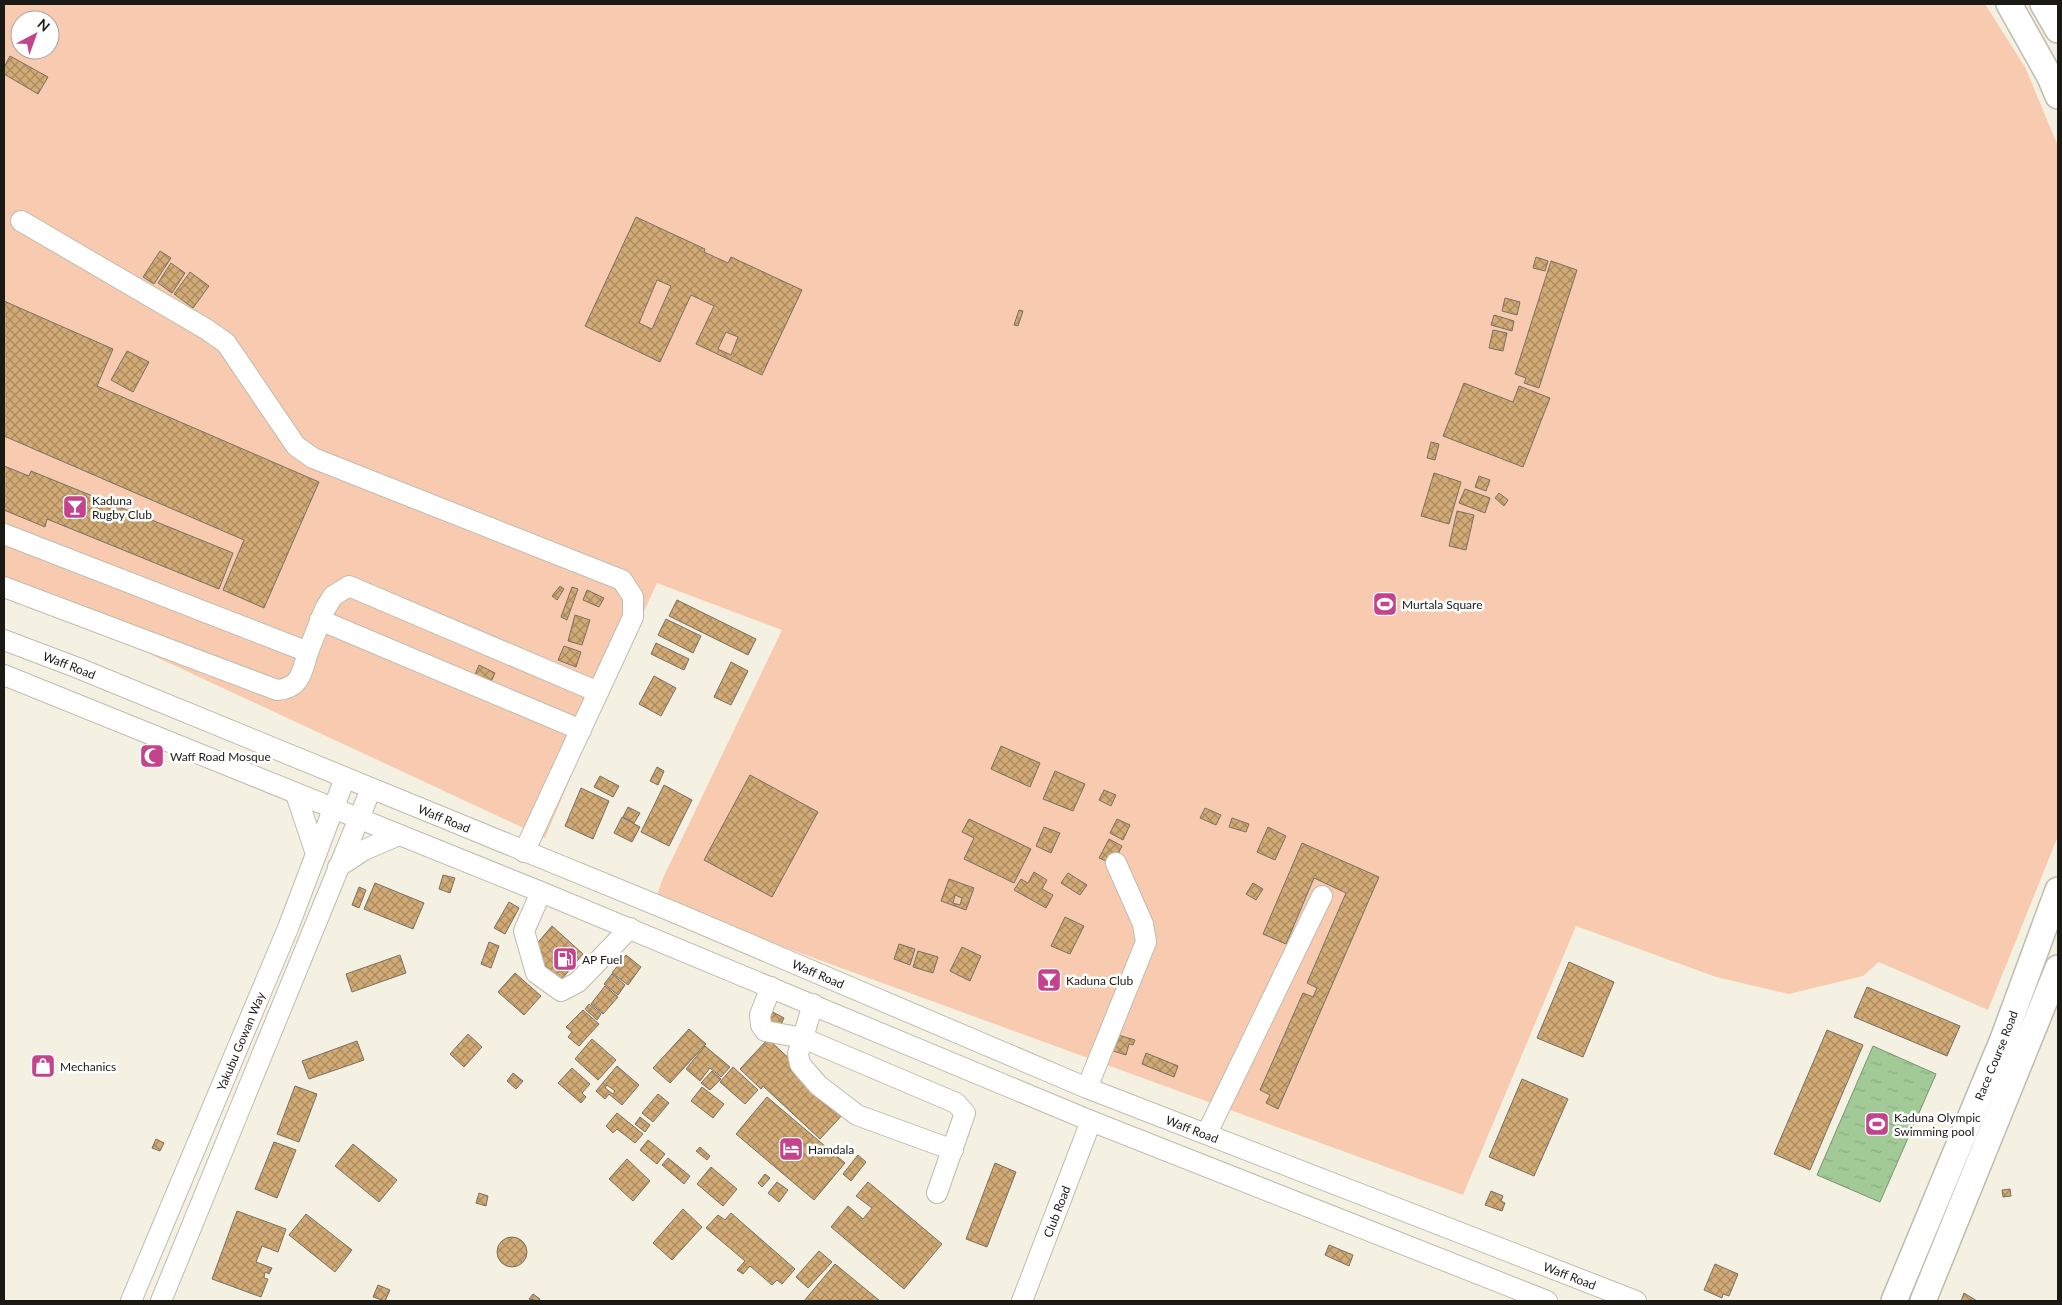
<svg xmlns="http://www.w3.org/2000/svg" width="2062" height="1305" font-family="Lato,sans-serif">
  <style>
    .pitch { fill: #f8cbb0; fill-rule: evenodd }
    .water { fill: url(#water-ripples); stroke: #79956f }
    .building { fill: url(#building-cross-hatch); stroke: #797065; fill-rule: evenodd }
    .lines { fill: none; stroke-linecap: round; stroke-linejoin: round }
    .minor-casing { stroke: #bfbcae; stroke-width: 22 }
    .major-casing { stroke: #bfbcae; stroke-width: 28 }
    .minor { stroke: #fff; stroke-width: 20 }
    .major { stroke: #fff; stroke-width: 25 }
    .labels { text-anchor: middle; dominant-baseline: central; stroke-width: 5; stroke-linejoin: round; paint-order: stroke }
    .poi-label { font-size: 12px; fill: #1b1914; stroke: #fff; text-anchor: start }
    .street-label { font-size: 12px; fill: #1b1914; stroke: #fff }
  </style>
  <defs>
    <pattern id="water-ripples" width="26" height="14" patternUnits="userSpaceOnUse" patternTransform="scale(1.25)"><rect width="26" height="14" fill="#a1ca96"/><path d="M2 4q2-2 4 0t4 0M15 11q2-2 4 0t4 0" fill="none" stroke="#8aad80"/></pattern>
    <pattern id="building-cross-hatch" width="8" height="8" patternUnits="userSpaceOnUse" patternTransform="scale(1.25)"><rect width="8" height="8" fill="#d1aa75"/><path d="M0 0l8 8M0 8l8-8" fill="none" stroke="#a98a5f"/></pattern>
  </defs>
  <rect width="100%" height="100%" fill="#f4f1e2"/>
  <!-- pitch -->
  <path class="pitch" d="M4,4H1985L2025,67L2058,146V836L1988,1010L1879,962L1863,976L1789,994L1716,977L1576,926L1463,1195L655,900L663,878L782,630L657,583L606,694L545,838L4,586ZM20,20H50V50H20Z"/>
  <!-- water -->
  <path class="water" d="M1873,1046L1936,1074L1880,1202L1817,1175Z"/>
  <!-- building -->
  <g class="building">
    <path d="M10,56L48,77L38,94L4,74V67Z"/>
    <path d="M636,217L705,249L704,252L728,263L731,257L802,290L762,375L696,344L714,306L691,295L660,362L585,326ZM657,280L671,286L652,329L639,323ZM726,332L738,337L731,355L718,349Z"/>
    <path d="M160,251L171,258L154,284L143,277Z"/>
    <path d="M1536,257L1548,261L1545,271L1533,268Z"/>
    <path d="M1551,261L1577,270L1539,388L1524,383L1526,378L1515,374Z"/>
    <path d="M171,263L185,273L172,293L158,283Z"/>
    <path d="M190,272L209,286L193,308L174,294Z"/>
    <path d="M1505,298L1520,302L1517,315L1502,311Z"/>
    <path d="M4,301L113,349L97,386L319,482L264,608L223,590L244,540L4,436Z"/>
    <path d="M1019,310L1023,311L1018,326L1014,325Z"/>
    <path d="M1494,315L1514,321L1512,331L1491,325Z"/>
    <path d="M1493,330L1507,333L1503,351L1489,348Z"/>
    <path d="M127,351L149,362L133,392L111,380Z"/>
    <path d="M1464,383L1513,402L1519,386L1550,398L1523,467L1443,436Z"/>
    <path d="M1431,442L1439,444L1435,460L1427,458Z"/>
    <path d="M4,466L29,476L31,471L233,553L219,589L47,519L45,527L4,510Z"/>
    <path d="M1434,473L1461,482L1449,524L1421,516Z"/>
    <path d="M1479,476L1490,480L1486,491L1475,487Z"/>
    <path d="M1465,489L1490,498L1485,513L1459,503Z"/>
    <path d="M1499,493L1508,500L1504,506L1495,498Z"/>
    <path d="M1457,511L1474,515L1466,550L1449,546Z"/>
    <path d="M560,586L564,589L557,600L552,596Z"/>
    <path d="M572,587L578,589L567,620L561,617Z"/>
    <path d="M587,590L604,598L599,607L583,600Z"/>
    <path d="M677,600L756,639L748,655L669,616Z"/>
    <path d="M575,615L590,620L582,645L568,641Z"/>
    <path d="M666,619L701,636L693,653L658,635Z"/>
    <path d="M656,643L689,659L684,670L651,654Z"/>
    <path d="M564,646L581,652L576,667L558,660Z"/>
    <path d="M731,662L748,671L731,705L714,697Z"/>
    <path d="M479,665L495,673L490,684L474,677Z"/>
    <path d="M654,676L676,688L661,716L639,704Z"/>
    <path d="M1001,746L1040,763L1030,787L991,769Z"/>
    <path d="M657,767L664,771L658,785L650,781Z"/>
    <path d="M1055,771L1085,784L1073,811L1043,799Z"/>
    <path d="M750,775L818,812L772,897L704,860Z"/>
    <path d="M600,776L619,786L613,797L594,787Z"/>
    <path d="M664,785L692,800L669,846L641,832Z"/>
    <path d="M581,788L609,801L593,839L565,826Z"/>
    <path d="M1104,790L1116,795L1111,806L1099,800Z"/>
    <path d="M628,807L640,813L634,823L623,817Z"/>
    <path d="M1205,808L1221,815L1216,825L1200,818Z"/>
    <path d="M622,817L640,827L632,842L614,833Z"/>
    <path d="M1232,818L1249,824L1246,832L1229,827Z"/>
    <path d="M969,819L1031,849L1014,883L964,859L974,838L962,832Z"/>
    <path d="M1117,819L1130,825L1123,840L1110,833Z"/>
    <path d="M1044,827L1060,833L1051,853L1036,846Z"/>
    <path d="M1268,827L1286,836L1275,860L1257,852Z"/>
    <path d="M1109,839L1122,846L1113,864L1099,858Z"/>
    <path d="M1302,843L1379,877L1278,1109L1266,1103L1270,1095L1260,1090L1303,993L1313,997L1317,988L1307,983L1346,893L1314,878L1286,944L1263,934Z"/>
    <path d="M1034,872L1047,880L1042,889L1053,895L1046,908L1014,890L1021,879L1028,883Z"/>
    <path d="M1068,873L1087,885L1080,895L1061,883Z"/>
    <path d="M443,875L455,878L450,893L439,889Z"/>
    <path d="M949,879L974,888L966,910L941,901ZM955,895L962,898L960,905L953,903Z"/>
    <path d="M375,883L424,903L413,929L364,909Z"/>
    <path d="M1253,883L1263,889L1256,900L1246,894Z"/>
    <path d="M359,887L366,890L359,908L352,905Z"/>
    <path d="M509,902L519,908L505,934L494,928Z"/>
    <path d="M1065,917L1084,926L1070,954L1051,946Z"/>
    <path d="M552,926L583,954L561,980L537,959L542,953L534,947Z"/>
    <path d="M489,942L499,946L491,968L481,964Z"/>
    <path d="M899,944L915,949L910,965L894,959Z"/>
    <path d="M962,947L981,956L970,981L950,971Z"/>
    <path d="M918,951L938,957L933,973L913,967Z"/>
    <path d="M400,955L406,973L352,992L346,974Z"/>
    <path d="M626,955L641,967L628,985L612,973Z"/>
    <path d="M1569,962L1614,982L1583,1057L1537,1038Z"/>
    <path d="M515,973L541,996L524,1015L498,992Z"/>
    <path d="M612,974L625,985L618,995L604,984Z"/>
    <path d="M605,986L618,997L603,1014L591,1004Z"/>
    <path d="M1867,987L1960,1026L1947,1056L1854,1017Z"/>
    <path d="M589,1004L601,1014L597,1020L585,1009Z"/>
    <path d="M583,1010L599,1024L579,1046L568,1037L572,1032L566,1027Z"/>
    <path d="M771,1011L784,1018L779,1029L766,1022Z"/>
    <path d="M689,1029L706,1044L670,1083L653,1068Z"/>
    <path d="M1827,1030L1863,1045L1810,1170L1774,1154Z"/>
    <path d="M468,1034L482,1047L464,1067L450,1054Z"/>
    <path d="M1115,1034L1135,1040L1133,1045L1129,1044L1126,1055L1110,1050Z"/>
    <path d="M592,1039L616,1060L598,1080L575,1059Z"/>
    <path d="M768,1039L846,1111L820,1139L763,1086L761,1089L740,1069Z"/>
    <path d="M357,1041L364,1060L309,1079L302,1061Z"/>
    <path d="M705,1046L730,1067L721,1077L710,1068L700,1081L686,1069Z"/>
    <path d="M1146,1053L1178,1066L1174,1077L1142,1064Z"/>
    <path d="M617,1066L639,1085L622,1105L609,1094L605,1099L596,1091ZM607,1085L615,1091L613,1094L605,1088Z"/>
    <path d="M733,1067L758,1090L745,1104L720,1082Z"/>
    <path d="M572,1068L590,1084L582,1093L586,1097L581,1103L558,1083Z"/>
    <path d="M712,1071L721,1079L710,1090L701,1083Z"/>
    <path d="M513,1073L523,1081L516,1089L507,1081Z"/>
    <path d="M1522,1079L1568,1099L1534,1176L1489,1157Z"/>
    <path d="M295,1086L317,1094L299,1142L277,1134Z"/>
    <path d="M702,1087L724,1104L713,1118L691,1101Z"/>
    <path d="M658,1094L669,1103L653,1122L642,1113Z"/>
    <path d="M767,1097L845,1163L814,1200L736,1134Z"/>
    <path d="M617,1113L643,1134L635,1143L617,1129L613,1133L606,1126Z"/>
    <path d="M640,1117L650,1125L645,1132L635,1124Z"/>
    <path d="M156,1139L164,1143L160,1151L152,1148Z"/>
    <path d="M648,1140L665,1154L657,1164L640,1150Z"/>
    <path d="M274,1142L296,1150L277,1198L255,1189Z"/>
    <path d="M353,1144L397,1180L379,1202L335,1166Z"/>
    <path d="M700,1147L710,1156L707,1160L696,1151Z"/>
    <path d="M858,1155L866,1162L851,1181L843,1174Z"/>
    <path d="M668,1158L690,1176L684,1184L662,1165Z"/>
    <path d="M627,1159L650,1181L633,1201L609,1179Z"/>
    <path d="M995,1163L1016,1172L987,1247L966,1239Z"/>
    <path d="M711,1167L737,1189L723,1206L697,1184Z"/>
    <path d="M765,1174L770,1178L762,1187L758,1183Z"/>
    <path d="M777,1182L788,1190L779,1202L768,1193Z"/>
    <path d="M868,1182L942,1244L904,1289L831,1227L848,1206L863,1219L872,1208L856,1196Z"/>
    <path d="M2010,1189L2011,1196L2003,1197L2002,1190Z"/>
    <path d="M1491,1191L1503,1196L1501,1201L1505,1203L1502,1211L1485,1205Z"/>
    <path d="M479,1193L488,1196L486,1206L476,1203Z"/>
    <path d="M683,1209L702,1227L672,1260L653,1243Z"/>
    <path d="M237,1211L286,1229L278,1252L262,1246L256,1262L272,1268L269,1274L265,1272L264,1278L268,1279L261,1297L212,1279Z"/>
    <path d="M731,1213L795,1269L782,1284L777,1280L772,1285L750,1266L743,1274L737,1270L745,1261L706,1228L718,1215L725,1220Z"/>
    <path d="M306,1214L352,1250L335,1272L289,1235Z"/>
    <circle cx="512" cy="1252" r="15"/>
    <path d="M1329,1245L1353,1255L1349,1266L1325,1255Z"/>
    <path d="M819,1251L832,1262L808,1288L796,1277Z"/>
    <path d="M835,1264L880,1301H804Z"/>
    <path d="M1715,1264L1738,1274L1729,1296L1723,1294L1722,1298L1704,1290Z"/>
    <path d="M378,1285L390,1290L385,1301L373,1297Z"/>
    <path d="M1964,1293L1977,1301H1961Z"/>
    <path d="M533,1294L540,1299L539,1301L529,1299Z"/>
  </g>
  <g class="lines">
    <defs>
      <g id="minor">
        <path d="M21,221L206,329L226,343L296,446L313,458L622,580L633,597V617L524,852"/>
        <path d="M4,534L308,652L325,609L333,596L349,586L598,692"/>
        <path d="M4,587L277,690C301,688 302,672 308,652"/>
        <path d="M320,620L581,730"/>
        <path id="s1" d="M4,640L78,668L676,913L1087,1088L1636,1301"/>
        <path d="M4,675L541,892L1091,1121L1547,1301"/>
        <path d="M296,794L316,854"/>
        <path d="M338,867L364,850L399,835"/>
        <path d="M541,892L524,931L536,973L561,991L578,982L630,928"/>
        <path d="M771,987L760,1015L761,1025L765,1031L803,1038L956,1103L965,1113L937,1193"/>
        <path d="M813,1004L798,1054L800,1064L818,1085L857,1115L953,1150"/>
        <path d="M1087,1088L1146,942L1143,924L1116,863"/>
        <path d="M1207,1133L1322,896"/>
        <path id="s2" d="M131,1301L288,928L345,778"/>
        <path d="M161,1301L371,789"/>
        <path id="s3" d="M1022,1301L1091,1121"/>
      </g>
      <g id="major">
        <path d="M2009,4L2050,77L2058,96"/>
        <path d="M2043,4L2058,30"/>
        <path id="s4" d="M1894,1301L2003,1039L2058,890"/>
        <path d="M1923,1301L2058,968"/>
      </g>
    </defs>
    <!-- minor casing -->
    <use href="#minor" class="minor-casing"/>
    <!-- major casing -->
    <use href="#major" class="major-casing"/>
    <!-- minor -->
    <use href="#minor" class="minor"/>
    <!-- major -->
    <use href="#major" class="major"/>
  </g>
  <!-- icons -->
  <defs>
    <symbol id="bar-square" viewBox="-11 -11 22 22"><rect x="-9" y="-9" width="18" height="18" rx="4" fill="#c4438d" stroke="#fff"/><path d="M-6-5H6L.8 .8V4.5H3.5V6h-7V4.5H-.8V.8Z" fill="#fff"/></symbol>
    <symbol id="stadium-square" viewBox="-11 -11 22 22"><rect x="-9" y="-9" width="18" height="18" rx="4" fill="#c4438d" stroke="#fff"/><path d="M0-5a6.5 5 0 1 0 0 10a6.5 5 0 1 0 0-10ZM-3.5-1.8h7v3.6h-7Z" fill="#fff"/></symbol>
    <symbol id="mosque-square" viewBox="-11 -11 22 22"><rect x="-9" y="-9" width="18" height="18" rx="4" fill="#c4438d" stroke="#fff"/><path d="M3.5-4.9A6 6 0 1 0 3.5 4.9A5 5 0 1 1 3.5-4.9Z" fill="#fff"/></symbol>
    <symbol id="fuel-square" viewBox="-11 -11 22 22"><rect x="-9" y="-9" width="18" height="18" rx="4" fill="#c4438d" stroke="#fff"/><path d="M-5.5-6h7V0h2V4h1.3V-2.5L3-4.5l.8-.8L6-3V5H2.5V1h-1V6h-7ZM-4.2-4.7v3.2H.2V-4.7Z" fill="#fff"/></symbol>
    <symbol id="shop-square" viewBox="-11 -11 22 22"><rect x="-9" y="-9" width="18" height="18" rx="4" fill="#c4438d" stroke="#fff"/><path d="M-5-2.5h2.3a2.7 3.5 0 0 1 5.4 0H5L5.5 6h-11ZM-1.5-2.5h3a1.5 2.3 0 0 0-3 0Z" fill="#fff"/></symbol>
    <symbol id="hotel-square" viewBox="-11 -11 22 22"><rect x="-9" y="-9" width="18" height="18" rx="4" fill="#c4438d" stroke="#fff"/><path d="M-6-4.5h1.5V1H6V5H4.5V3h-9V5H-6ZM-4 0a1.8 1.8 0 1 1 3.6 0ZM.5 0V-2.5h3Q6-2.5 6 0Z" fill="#fff"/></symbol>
  </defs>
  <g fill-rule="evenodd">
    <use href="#bar-square" x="61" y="493" width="28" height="28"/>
    <use href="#stadium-square" x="1371" y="590" width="28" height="28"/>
    <use href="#mosque-square" x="138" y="742" width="28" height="28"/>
    <use href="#fuel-square" x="551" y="945" width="28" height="28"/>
    <use href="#bar-square" x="1035" y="966" width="28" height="28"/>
    <use href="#shop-square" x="29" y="1052" width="28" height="28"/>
    <use href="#stadium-square" x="1863" y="1110" width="28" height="28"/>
    <use href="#hotel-square" x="777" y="1135" width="28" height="28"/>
  </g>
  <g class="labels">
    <!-- poi labels -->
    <g class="poi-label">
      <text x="92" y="500">Kaduna<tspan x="92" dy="14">Rugby Club</tspan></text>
      <text x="1402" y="604">Murtala Square</text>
      <text x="170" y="756">Waff Road Mosque</text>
      <text x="582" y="959">AP Fuel</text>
      <text x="1066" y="980">Kaduna Club</text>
      <text x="60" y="1066">Mechanics</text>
      <text x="1894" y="1117">Kaduna Olympic<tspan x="1894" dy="14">Swimming pool</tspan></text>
      <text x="808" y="1149">Hamdala</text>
    </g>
    <!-- street labels -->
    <g class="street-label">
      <text stroke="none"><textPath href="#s1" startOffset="70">Waff Road</textPath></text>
      <text stroke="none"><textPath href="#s1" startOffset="475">Waff Road</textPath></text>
      <text stroke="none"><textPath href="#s1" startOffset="880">Waff Road</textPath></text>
      <text stroke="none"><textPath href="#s2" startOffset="282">Yakubu Gowan Way</textPath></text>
      <text stroke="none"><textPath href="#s4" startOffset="266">Race Course Road</textPath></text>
      <text stroke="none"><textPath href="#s1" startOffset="1285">Waff Road</textPath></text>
      <text stroke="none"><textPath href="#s3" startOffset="96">Club Road</textPath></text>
      <text stroke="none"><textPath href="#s1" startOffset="1690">Waff Road</textPath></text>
    </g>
  </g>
  <!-- border -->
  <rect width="2062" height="1305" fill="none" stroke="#1b1914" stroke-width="10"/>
  <!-- north arrow -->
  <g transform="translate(35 35) rotate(41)"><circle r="24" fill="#ffffff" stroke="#a4a3a1"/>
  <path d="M0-4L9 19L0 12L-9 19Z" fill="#c4438d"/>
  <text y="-8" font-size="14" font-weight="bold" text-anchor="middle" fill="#1b1914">N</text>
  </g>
</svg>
